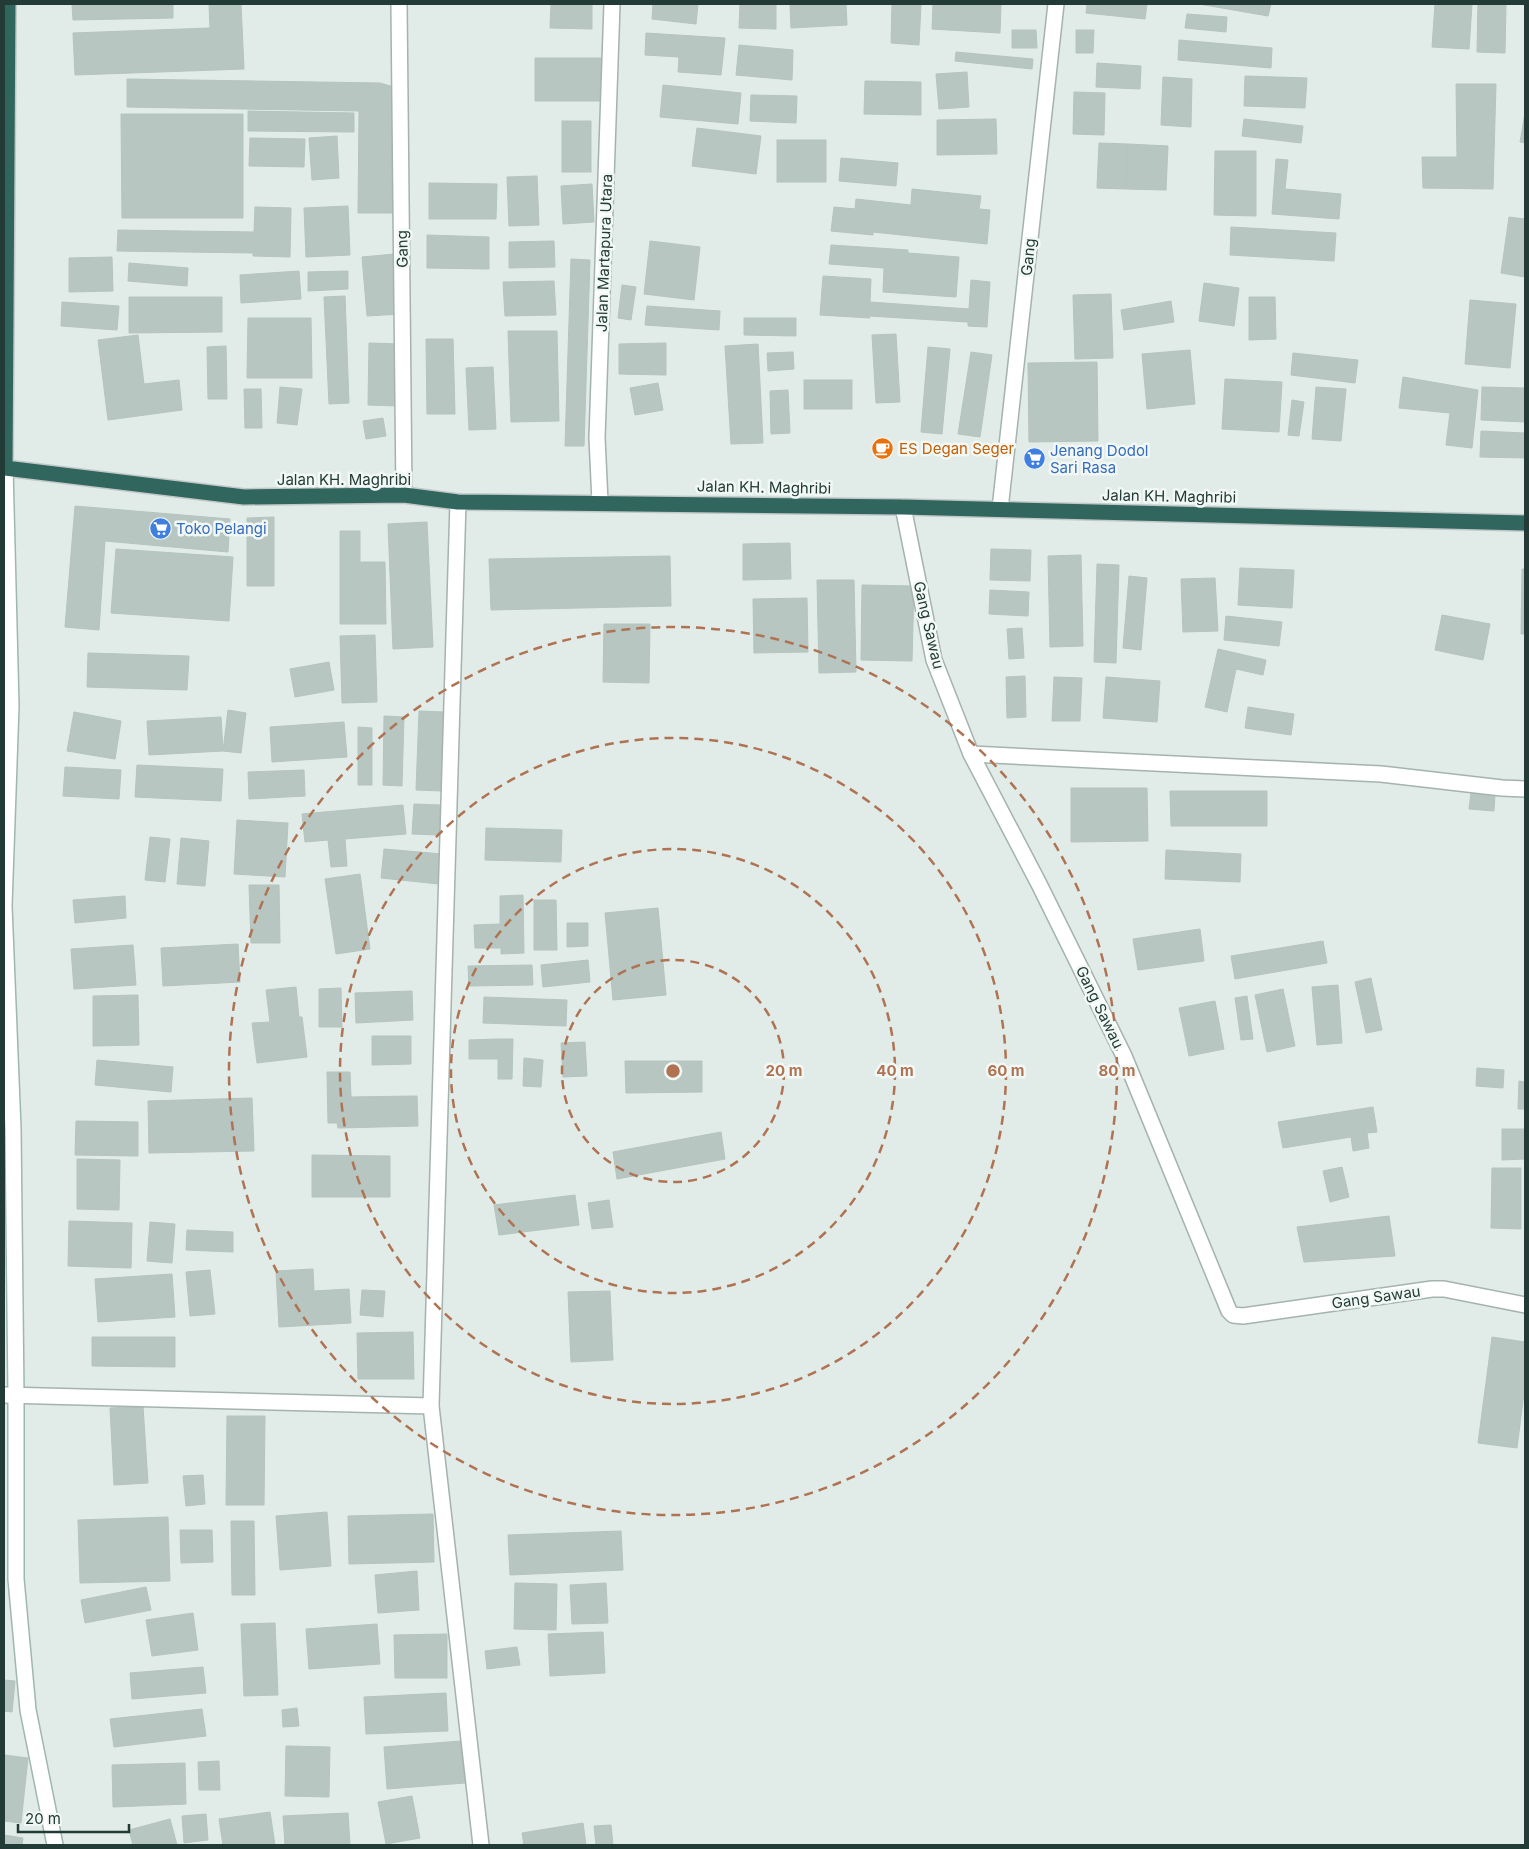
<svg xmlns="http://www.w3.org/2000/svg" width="1529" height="1849" font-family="Inter,sans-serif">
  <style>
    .building { fill: #b7c6c1; stroke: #b4c4bf }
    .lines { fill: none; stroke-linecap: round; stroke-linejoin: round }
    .street-casing { stroke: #a4b3ae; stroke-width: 18 }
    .secondary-casing { stroke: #a0b6b0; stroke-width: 18 }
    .highway-casing { stroke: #c1c8c7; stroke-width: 18 }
    .street { stroke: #fff; stroke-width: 15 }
    .secondary { stroke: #fff; stroke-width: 15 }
    .highway { stroke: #30665e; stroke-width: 15 }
    .ring { fill: none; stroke: #af7353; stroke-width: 2.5; stroke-dasharray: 9 6 }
    .labels { text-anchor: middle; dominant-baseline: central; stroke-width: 5; stroke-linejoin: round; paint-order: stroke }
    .street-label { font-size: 15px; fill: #223b36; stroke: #f2f8f5 }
    .food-label { font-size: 15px; fill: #c56008; stroke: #f2f8f5; text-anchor: start }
    .shop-label { font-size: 15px; fill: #366cbe; stroke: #f2f8f5; text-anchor: start }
    .centre { fill: #af7353; stroke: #f2f8f5; stroke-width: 2.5 }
    .ring-label { font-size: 15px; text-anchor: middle; font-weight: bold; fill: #af7353; stroke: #f2f8f5; stroke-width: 5; stroke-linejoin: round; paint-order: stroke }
  </style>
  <rect width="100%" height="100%" fill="#e1ebe7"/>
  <!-- building -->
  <g class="building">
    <path d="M72,4H173V18L73,20Z"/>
    <path d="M209,4H241L244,69L75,75L73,33L210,28Z"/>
    <path d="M551,4H592V29L550,28Z"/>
    <path d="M653,4H698L696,24L652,19Z"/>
    <path d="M740,4H776V29L739,28Z"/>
    <path d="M790,4H846L847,25L791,28Z"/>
    <path d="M892,4H921L919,45L891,43Z"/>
    <path d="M933,4H1001L1000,33L932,29Z"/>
    <path d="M1087,4H1147L1145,19L1086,13Z"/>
    <path d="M1199,4H1271L1268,16Z"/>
    <path d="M1435,4H1472L1469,49L1432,47Z"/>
    <path d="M1478,4H1506L1505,53L1477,52Z"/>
    <path d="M1187,14L1227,17L1226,32L1185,28Z"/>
    <path d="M1012,30H1036L1037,48H1012Z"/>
    <path d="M1076,30H1094L1093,53H1076Z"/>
    <path d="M646,33L725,38L721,75L678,72L679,57L645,55Z"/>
    <path d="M1179,40L1272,48L1271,68L1178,60Z"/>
    <path d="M739,45L793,50L792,80L736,75Z"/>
    <path d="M956,52L1033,59L1032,69L955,61Z"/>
    <path d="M535,58H603L604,101H535Z"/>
    <path d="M1097,63L1141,66L1140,89L1096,87Z"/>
    <path d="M967,72L969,107L939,109L936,74Z"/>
    <path d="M1245,76L1307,78L1305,108L1244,106Z"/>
    <path d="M1163,77L1192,79L1191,127L1161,125Z"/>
    <path d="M127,79L380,83L394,87L392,213H358L359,111L127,107Z"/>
    <path d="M865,81L921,82V115L864,114Z"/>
    <path d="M1456,84H1496L1493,189L1423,188L1422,157H1457Z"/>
    <path d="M663,85L741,93L738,124L660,117Z"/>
    <path d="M1074,92L1105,93L1104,135L1073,134Z"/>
    <path d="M751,95L797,96L796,123L750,121Z"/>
    <path d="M248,111L354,113V132L248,131Z"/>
    <path d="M1525,113V143L1520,142Z"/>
    <path d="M121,114H243V218H122Z"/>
    <path d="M996,119L997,154L937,155V120Z"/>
    <path d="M1244,119L1303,126L1301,143L1242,136Z"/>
    <rect x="562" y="121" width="29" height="51"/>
    <path d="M697,128L761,136L756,174L692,166Z"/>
    <path d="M337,136L339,178L312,180L309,138Z"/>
    <path d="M250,138L305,139L304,167L249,166Z"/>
    <rect x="777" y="140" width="49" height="42"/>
    <path d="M1099,143L1128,144L1126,189L1097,188Z"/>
    <path d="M1128,144L1168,146L1166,190L1126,189Z"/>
    <path d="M1215,151H1256V216L1214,215Z"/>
    <path d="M841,158L898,163L896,186L839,181Z"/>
    <path d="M1276,159L1288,160L1285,189L1341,194L1339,219L1272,214Z"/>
    <path d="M537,176L539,225L509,226L507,177Z"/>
    <path d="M429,183L497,184L496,219H429Z"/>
    <path d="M592,184L594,222L563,224L561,186Z"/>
    <path d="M912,189L981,196L979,209L990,210L987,244L873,232V235L831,231L834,207L855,209L856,199L911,205Z"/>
    <path d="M348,206L350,255L306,257L304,208Z"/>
    <path d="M255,207L291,208L290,257L253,256V253L117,251L118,230L254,232Z"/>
    <path d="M1509,217L1525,219V277L1501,273Z"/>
    <path d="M1231,227L1336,233L1334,261L1230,255Z"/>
    <path d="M427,235L489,237V269L427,268Z"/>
    <path d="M554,241L555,267L509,268V242Z"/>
    <path d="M650,241L700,247L694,300L644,294Z"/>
    <path d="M831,245L908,250V253L959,257L956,297L883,292L884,268L829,264Z"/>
    <path d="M395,254L400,314L367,316L362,257Z"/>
    <path d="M112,257L113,291L69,292V258Z"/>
    <path d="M571,259L590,260L584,446H565Z"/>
    <path d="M129,263L188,268L187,286L128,281Z"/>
    <path d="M299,271L301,299L241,303L240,275Z"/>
    <path d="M348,271V289L308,291V272Z"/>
    <path d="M823,276L871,279L870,302L969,309L971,280L990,282L987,327L968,326V322L869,316L870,318L820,315Z"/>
    <path d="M554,281L556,315L505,316L503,282Z"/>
    <path d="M1204,283L1239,288L1234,326L1199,321Z"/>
    <path d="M622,285L636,287L631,320L618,318Z"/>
    <path d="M1111,294L1113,358L1075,359L1073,295Z"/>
    <path d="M345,296L349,403L329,404L324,297Z"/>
    <path d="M129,297H222V332L129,333Z"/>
    <path d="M1249,297H1275L1276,339L1249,340Z"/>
    <path d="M1470,300L1516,304L1510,368L1465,364Z"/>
    <path d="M1171,301L1174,322L1124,330L1121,310Z"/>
    <path d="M62,302L119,306L117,330L61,326Z"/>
    <path d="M647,306L720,311L719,330L645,325Z"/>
    <path d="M248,318H311L312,378H247Z"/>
    <path d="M744,318H796V336L744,335Z"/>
    <path d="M508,331H557L559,421L511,422Z"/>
    <path d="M896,334L900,402L876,403L872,335Z"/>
    <path d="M138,335L144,384L179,380L182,410L108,420L98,340Z"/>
    <path d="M426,339H453L455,414H427Z"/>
    <path d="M369,343L400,344L399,406L368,405Z"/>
    <path d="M666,343V375L619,374V344Z"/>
    <path d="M758,344L763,443L731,444L725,346Z"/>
    <path d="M226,346L227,399H208L207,347Z"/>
    <path d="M928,347L950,349L942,434L921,432Z"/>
    <path d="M1190,350L1195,404L1147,409L1142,354Z"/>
    <path d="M793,352L794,369L768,371L767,353Z"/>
    <path d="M971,352L992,355L980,437L958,434Z"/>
    <path d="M1293,353L1358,360L1355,383L1291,375Z"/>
    <path d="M1097,362L1098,441L1029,442L1028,363Z"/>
    <path d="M493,367L496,429L469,430L466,368Z"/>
    <path d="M1403,377L1478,390L1472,448L1446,445L1450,413L1399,408Z"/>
    <path d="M1225,379L1282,382L1279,432L1222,429Z"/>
    <rect x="804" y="380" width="48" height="29"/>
    <path d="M658,383L663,410L635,415L630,388Z"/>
    <path d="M280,387L302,389L297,425L277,423Z"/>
    <path d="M1316,387L1346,389L1341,441L1312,439Z"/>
    <path d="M1482,387L1525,388V422L1481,420Z"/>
    <path d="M244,389H261L262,428H245Z"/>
    <path d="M788,390L790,433L771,434L770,391Z"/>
    <path d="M1292,400L1304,402L1299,436L1288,435Z"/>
    <path d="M383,418L386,436L366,439L363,421Z"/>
    <path d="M1481,431L1525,433V458L1480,457Z"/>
    <path d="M75,506L230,519L228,552L105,541L99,630L65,627Z"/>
    <path d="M274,517V586H247V518Z"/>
    <path d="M427,522L433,647L393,649L388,524Z"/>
    <path d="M340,531H360V562H385L386,624H340Z"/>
    <path d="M790,543L791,579L743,580V544Z"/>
    <path d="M116,549L233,557L229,621L111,613Z"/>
    <path d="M991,549L1031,550L1030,581L990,580Z"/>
    <path d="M1081,555L1083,646L1050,647L1048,556Z"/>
    <path d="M670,556L671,606L491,610L489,559Z"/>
    <path d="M1097,564L1119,565L1116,663L1094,662Z"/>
    <path d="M1240,568L1294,570L1292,608L1238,605Z"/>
    <path d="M1522,569H1525V634H1521Z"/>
    <path d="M1129,576L1147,578L1141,650L1123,648Z"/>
    <path d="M1215,578L1218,631L1183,632L1181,579Z"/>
    <path d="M817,580H854L856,672L819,673Z"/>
    <path d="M862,585L914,586L912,661L861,660Z"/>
    <path d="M990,590L1029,592L1028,616L989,614Z"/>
    <path d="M807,598L808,652L754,653L753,599Z"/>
    <path d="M1442,615L1490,624L1483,660L1435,650Z"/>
    <path d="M1226,616L1282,622L1279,646L1224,640Z"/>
    <path d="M604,624H650L649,683L603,682Z"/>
    <path d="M1022,628L1024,658L1009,659L1007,629Z"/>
    <path d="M375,635L377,702L342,703L340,636Z"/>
    <path d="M1218,649L1266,660L1263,675L1236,669L1227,712L1205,707Z"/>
    <path d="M88,653L189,656L187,690L87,687Z"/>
    <path d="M329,662L334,690L295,697L290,669Z"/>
    <path d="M1025,676L1026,717L1007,718L1006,677Z"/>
    <path d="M1054,677L1082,678L1080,721H1052Z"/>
    <path d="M1106,677L1160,681L1157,722L1103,718Z"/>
    <path d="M1248,707L1294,714L1291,735L1245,728Z"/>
    <path d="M228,710L246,713L241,753L223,751Z"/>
    <path d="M419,711L445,712L442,791L416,790Z"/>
    <path d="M74,712L121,721L115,759L67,751Z"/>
    <path d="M384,716L404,717L402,786L383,785Z"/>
    <path d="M221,717L223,751L149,755L147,721Z"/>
    <path d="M344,722L347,757L272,762L270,727Z"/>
    <path d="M358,727L372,728V785H358Z"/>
    <path d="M137,765L223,769L221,801L135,797Z"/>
    <path d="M65,767L121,770L119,799L63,796Z"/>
    <path d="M304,770L305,796L249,799L248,772Z"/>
    <path d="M1071,788H1147L1148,841L1071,842Z"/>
    <path d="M1170,791H1267V826H1171Z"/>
    <path d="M1471,793L1495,794L1494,811L1469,809Z"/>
    <path d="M414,804L440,805L439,835L412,834Z"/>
    <path d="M403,805L406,834L345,839L347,866L331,867L328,840L305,842L302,814Z"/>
    <path d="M237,820L288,823L285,877L234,874Z"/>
    <path d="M486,828L562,830L561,862L485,860Z"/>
    <path d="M150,837L170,839L165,882L145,880Z"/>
    <path d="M181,838L209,841L205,886L177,884Z"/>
    <path d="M384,849L442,854L439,884L381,878Z"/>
    <path d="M1166,850L1241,854L1240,882L1165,879Z"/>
    <path d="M360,874L370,949L336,954L325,879Z"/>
    <path d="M249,885H279L280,943H251Z"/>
    <path d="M523,895L524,953L501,954V948H475L474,925L500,924V896Z"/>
    <path d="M125,896L126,918L75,923L73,900Z"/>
    <path d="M534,900H556L557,950H534Z"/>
    <path d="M658,908L666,995L613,1000L605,913Z"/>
    <path d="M567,923H588V946L567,947Z"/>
    <path d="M1200,929L1204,961L1138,970L1133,939Z"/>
    <path d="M1323,941L1327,963L1235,979L1231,956Z"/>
    <path d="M238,944L240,982L163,986L161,948Z"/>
    <path d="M133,945L136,985L74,989L71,949Z"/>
    <path d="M588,960L590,982L543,987L541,965Z"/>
    <path d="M532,965L533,985L469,986L468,966Z"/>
    <path d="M1371,978L1382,1030L1366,1033L1355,982Z"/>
    <path d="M1338,985L1342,1043L1317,1045L1312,987Z"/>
    <path d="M296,987L299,1017H302L307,1057L257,1063L252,1023L270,1022L266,990Z"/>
    <path d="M341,988L342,1027H319V989Z"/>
    <path d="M1283,989L1295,1046L1267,1052L1255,995Z"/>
    <path d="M412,991L413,1020L356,1023L355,993Z"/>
    <path d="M138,995L139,1045L93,1046V996Z"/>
    <path d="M1247,996L1253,1039L1241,1040L1235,998Z"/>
    <path d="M484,997L567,1000L566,1026L483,1023Z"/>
    <path d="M1215,1001L1224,1049L1189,1056L1179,1008Z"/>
    <path d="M372,1036H411V1064L372,1065Z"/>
    <path d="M499,1039H513L512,1079H498V1059H469V1040Z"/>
    <path d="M585,1042L587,1076L563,1077L561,1043Z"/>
    <path d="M524,1058L543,1060L541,1087L523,1086Z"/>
    <path d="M97,1060L173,1067L171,1092L95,1085Z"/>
    <path d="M625,1061H702V1092L626,1093Z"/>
    <path d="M1477,1068L1504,1070L1503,1088L1476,1086Z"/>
    <path d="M327,1072H350L351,1097L417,1096L418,1126L338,1128L337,1123H328Z"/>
    <path d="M1519,1081L1525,1082V1109H1518Z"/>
    <path d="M252,1098L254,1151L149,1153L148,1101Z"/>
    <path d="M1373,1107L1377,1132L1367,1133L1369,1148L1353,1151L1351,1137L1283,1148L1278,1122Z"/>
    <path d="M76,1121L138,1122V1156L75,1155Z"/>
    <path d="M1502,1129H1525V1159L1502,1160Z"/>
    <path d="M721,1132L725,1159L617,1179L613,1152Z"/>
    <path d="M312,1155L390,1156V1197H312Z"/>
    <path d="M77,1159L120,1160L119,1210L77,1209Z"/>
    <path d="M1342,1167L1349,1197L1330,1202L1323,1171Z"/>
    <path d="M1492,1168H1521V1229L1491,1228Z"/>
    <path d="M575,1195L579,1225L499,1235L494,1205Z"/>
    <path d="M609,1200L613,1227L592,1229L588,1203Z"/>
    <path d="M1389,1216L1395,1256L1304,1262L1297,1227Z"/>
    <path d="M69,1221L132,1223L131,1268L68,1266Z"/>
    <path d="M150,1222L175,1224L172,1263L147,1261Z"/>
    <path d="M187,1230L233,1232V1252L186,1250Z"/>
    <path d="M313,1269L314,1291L349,1289L351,1323L279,1327L276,1271Z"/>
    <path d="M210,1270L215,1314L190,1316L186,1272Z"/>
    <path d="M172,1274L175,1317L98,1322L95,1279Z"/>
    <path d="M362,1290L385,1291L383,1317L360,1315Z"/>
    <path d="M610,1291L613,1360L571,1362L568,1292Z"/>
    <path d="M413,1332L414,1379H358L357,1333Z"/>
    <path d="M92,1337H175V1367L92,1366Z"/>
    <path d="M1492,1337L1525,1342V1385L1517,1448L1478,1443Z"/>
    <path d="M143,1406L148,1483L114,1485L110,1408Z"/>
    <path d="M227,1416H265L264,1505H226Z"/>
    <path d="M203,1475L205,1504L186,1506L183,1476Z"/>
    <path d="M327,1512L331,1566L280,1570L276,1516Z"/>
    <path d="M433,1514L434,1562L349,1564L348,1516Z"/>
    <path d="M168,1517L170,1581L80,1583L78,1520Z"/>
    <path d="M231,1521H254L255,1595H232Z"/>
    <path d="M180,1530H212L213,1562L181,1563Z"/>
    <path d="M621,1531L623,1570L510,1575L508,1535Z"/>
    <path d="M417,1571L419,1610L378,1613L375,1575Z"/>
    <path d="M515,1583L557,1584L556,1630L514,1629Z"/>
    <path d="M606,1583L608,1623L572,1624L570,1585Z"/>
    <path d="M146,1587L151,1610L85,1623L81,1600Z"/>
    <path d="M193,1613L198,1650L152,1656L146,1620Z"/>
    <path d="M275,1623L278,1695L244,1696L241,1624Z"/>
    <path d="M377,1624L380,1664L309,1669L306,1629Z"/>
    <path d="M603,1632L605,1673L550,1676L548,1634Z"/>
    <path d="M447,1634V1678H395L394,1635Z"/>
    <path d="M517,1647L520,1665L487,1669L485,1651Z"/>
    <path d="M203,1667L206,1693L132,1699L130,1673Z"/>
    <path d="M4,1680L15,1681L12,1712L4,1711Z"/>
    <path d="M446,1693L448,1731L366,1734L364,1697Z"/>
    <path d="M297,1708L299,1726L283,1727L282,1710Z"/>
    <path d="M202,1709L206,1736L114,1747L110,1719Z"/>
    <path d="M461,1741L465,1783L387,1789L384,1747Z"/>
    <path d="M286,1746L330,1747L329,1797L285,1796Z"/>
    <path d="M4,1755L28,1758L21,1823L4,1821Z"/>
    <path d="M219,1761L220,1790H199L198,1762Z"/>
    <path d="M185,1763L186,1804L113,1807L112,1765Z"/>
    <path d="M412,1796L420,1838L386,1844L378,1802Z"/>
    <path d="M270,1812L275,1845H223L219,1819Z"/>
    <path d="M348,1813L350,1845H285L283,1816Z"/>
    <path d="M206,1814L208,1840L184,1843L182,1816Z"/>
    <path d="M170,1819L177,1845H133L129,1830Z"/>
    <path d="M583,1823L586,1845H524L522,1833Z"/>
    <path d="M611,1825L613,1845H596L594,1826Z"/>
    <path d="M4,1835L23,1838L22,1845H4Z"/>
  </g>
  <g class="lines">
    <defs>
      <g id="street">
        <path d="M399,4L404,495"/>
        <path d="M600,502L597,438L612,4"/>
        <path d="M903,507L934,660L971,754L1039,884L1124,1056L1229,1311L1233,1315L1243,1316L1432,1289H1444L1525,1305"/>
        <path d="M1000,509L1056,4"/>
        <path d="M971,754L1381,774L1502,788L1525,789"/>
        <path d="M4,1395L431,1406L458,502"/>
        <path d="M431,1406L481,1845"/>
      </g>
      <path id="secondary" d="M5,468L11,706L4,906L13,1129L16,1396V1579L28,1710L55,1845"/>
      <path id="highway" d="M8,4L5,468L244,497L404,495L458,502L903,507L1525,523"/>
    </defs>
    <!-- street casing -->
    <use href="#street" class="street-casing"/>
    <!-- secondary casing -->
    <use href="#secondary" class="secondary-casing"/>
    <!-- highway casing -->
    <use href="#highway" class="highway-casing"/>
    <!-- street -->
    <use href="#street" class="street"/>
    <!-- secondary -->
    <use href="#secondary" class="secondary"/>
    <!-- highway -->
    <use href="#highway" class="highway"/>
  </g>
  <!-- distance rings -->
  <g class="ring">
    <circle cx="673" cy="1071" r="111"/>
    <circle cx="673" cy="1071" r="222"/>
    <circle cx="673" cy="1071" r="333"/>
    <circle cx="673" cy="1071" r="444"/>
  </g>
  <!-- icons -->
  <defs>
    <symbol id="cafe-disc" viewBox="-11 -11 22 22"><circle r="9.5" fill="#e8710a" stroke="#f2f8f5"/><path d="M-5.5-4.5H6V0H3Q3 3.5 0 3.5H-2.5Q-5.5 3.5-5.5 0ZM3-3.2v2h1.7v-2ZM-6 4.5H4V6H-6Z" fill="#fff"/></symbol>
    <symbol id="supermarket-disc" viewBox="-11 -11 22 22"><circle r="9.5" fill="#3f7fe0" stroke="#f2f8f5"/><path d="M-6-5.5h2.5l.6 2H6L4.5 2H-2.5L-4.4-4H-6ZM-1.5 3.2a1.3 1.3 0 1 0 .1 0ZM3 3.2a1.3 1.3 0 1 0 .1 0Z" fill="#fff"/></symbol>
  </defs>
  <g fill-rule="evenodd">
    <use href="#cafe-disc" x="870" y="436" width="25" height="25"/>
    <use href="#supermarket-disc" x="1022" y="446" width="25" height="25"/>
    <use href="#supermarket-disc" x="148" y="516" width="25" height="25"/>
  </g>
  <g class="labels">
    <!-- street labels -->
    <g class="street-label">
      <text transform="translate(402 249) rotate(-91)">Gang</text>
      <text transform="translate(604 253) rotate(-88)">Jalan Martapura Utara</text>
      <text transform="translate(1028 257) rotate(-84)">Gang</text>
      <text x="344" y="479">Jalan KH. Maghribi</text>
      <text transform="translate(764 487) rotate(1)">Jalan KH. Maghribi</text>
      <text transform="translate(1169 496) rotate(1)">Jalan KH. Maghribi</text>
      <text transform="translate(929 625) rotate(77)">Gang Sawau</text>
      <text transform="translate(1100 1007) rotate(64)">Gang Sawau</text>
      <text transform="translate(1376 1297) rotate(-8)">Gang Sawau</text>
    </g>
    <!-- food labels -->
    <g class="food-label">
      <text x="899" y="448">ES Degan Seger</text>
    </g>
    <!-- shop labels -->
    <g class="shop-label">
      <text x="1050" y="450">Jenang Dodol<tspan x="1050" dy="17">Sari Rasa</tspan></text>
      <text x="176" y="528">Toko Pelangi</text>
    </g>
  </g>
  <circle cx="673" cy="1071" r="8" class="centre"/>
  <g class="ring-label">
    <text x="784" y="1076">20 m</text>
    <text x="895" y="1076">40 m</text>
    <text x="1006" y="1076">60 m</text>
    <text x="1117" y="1076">80 m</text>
  </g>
  <!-- border -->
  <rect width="1529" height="1849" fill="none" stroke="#223b36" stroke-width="10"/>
  <!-- scale -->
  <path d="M18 1824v8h111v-8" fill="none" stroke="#223b36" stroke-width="2.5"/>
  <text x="25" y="1824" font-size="15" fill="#223b36" stroke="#f2f8f5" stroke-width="4" paint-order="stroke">20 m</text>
</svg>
